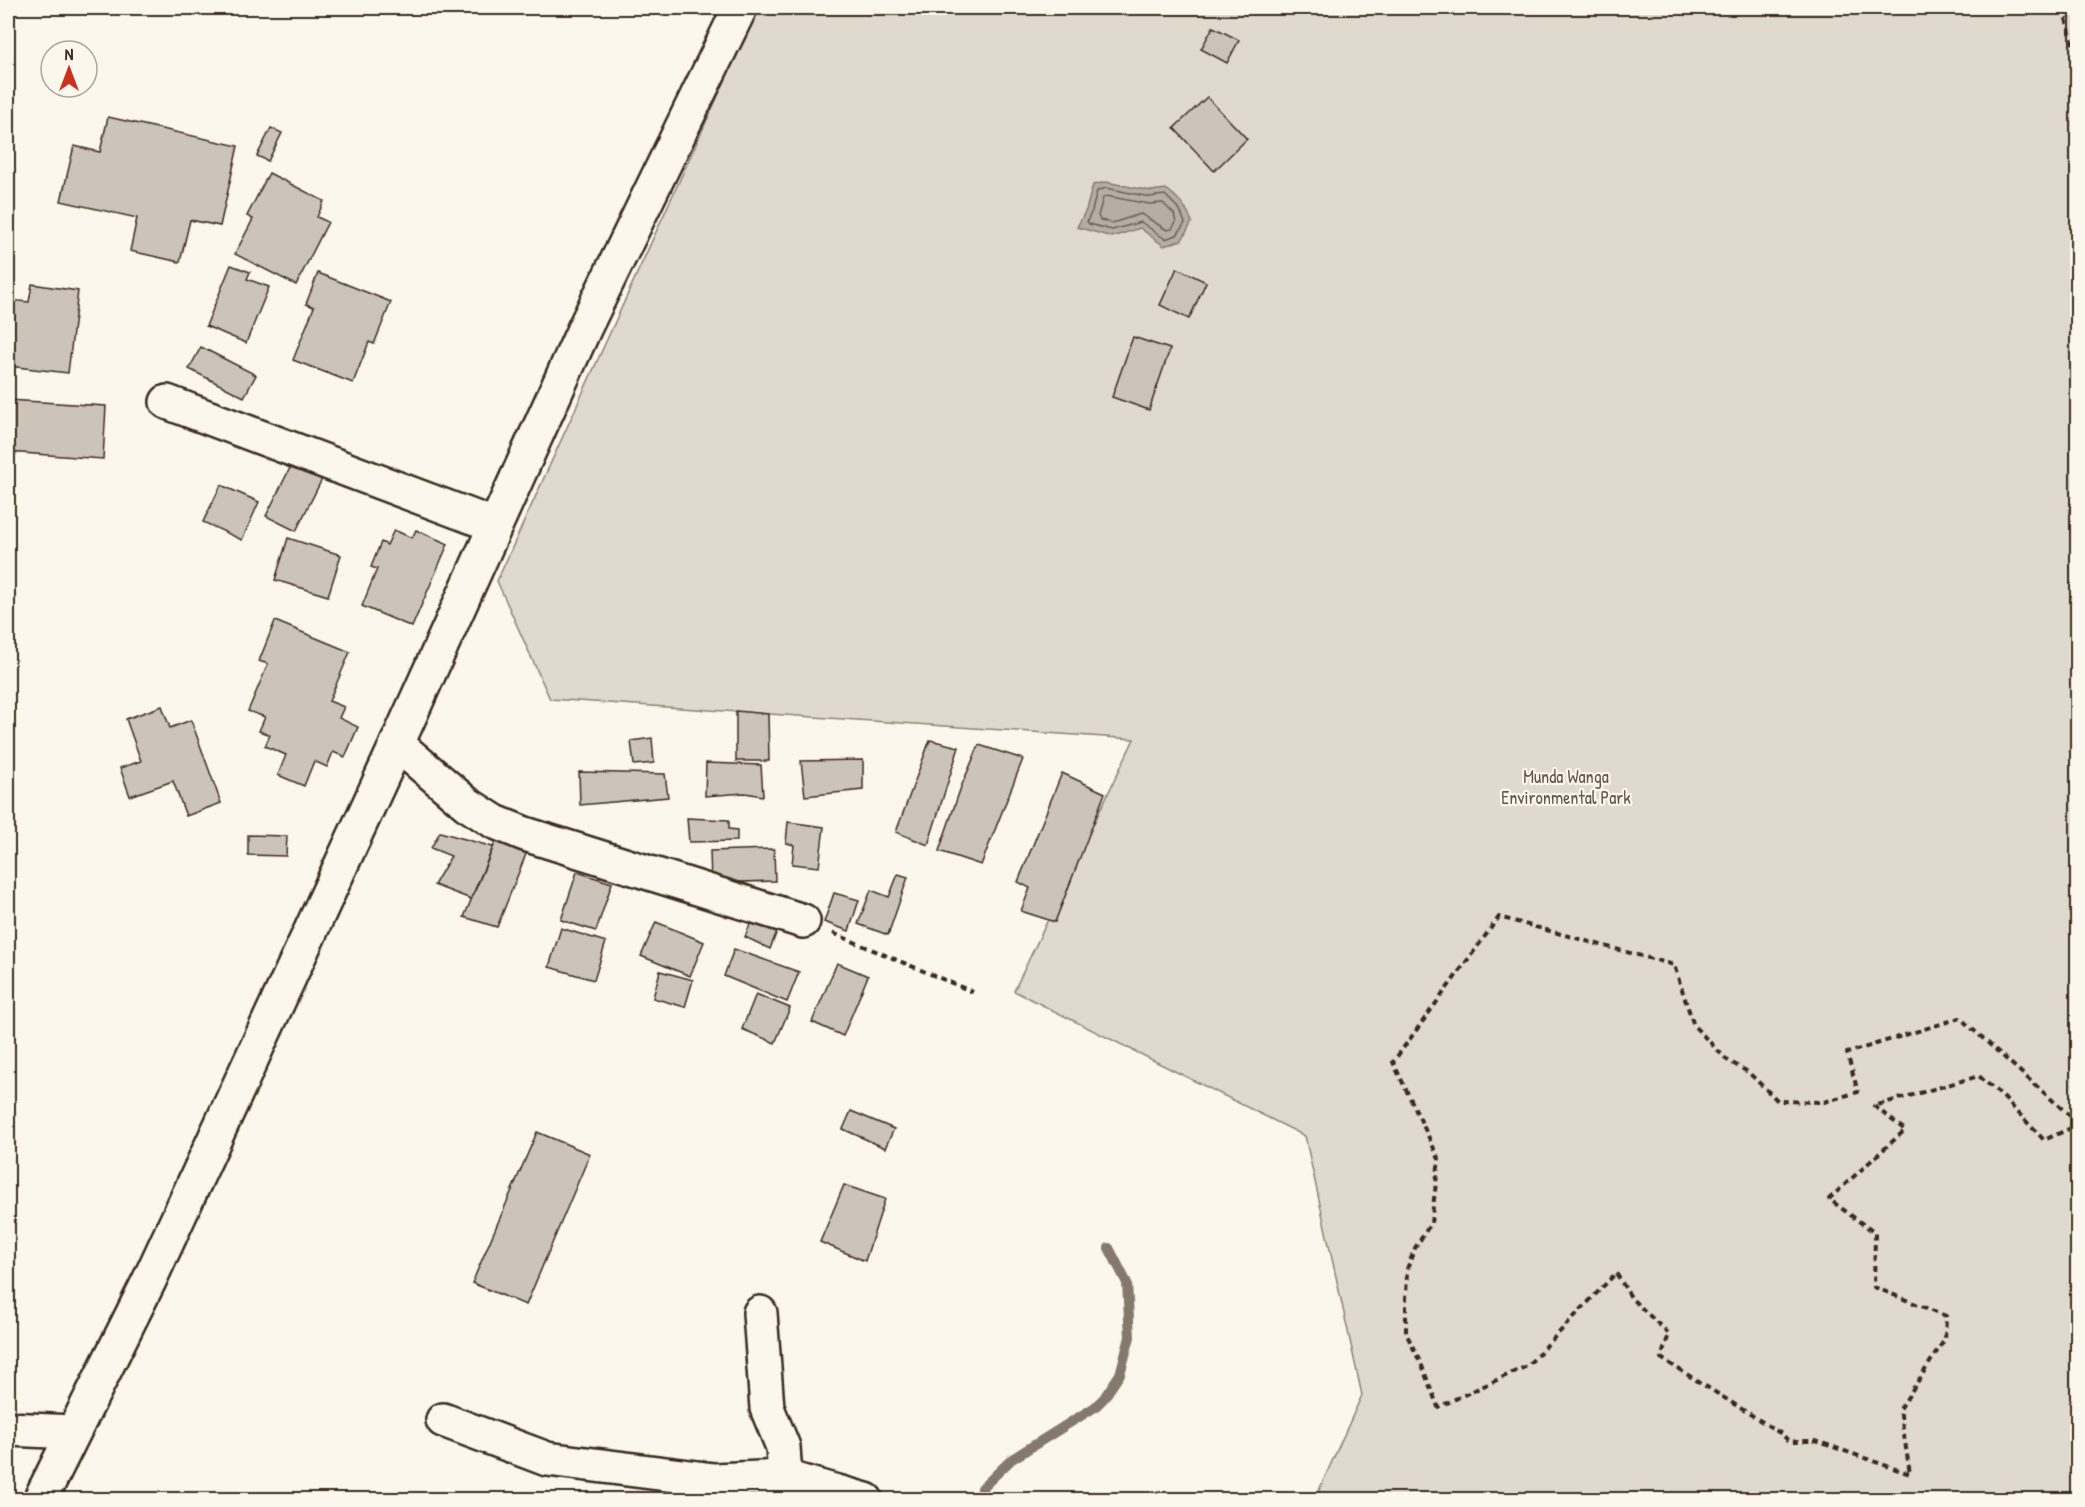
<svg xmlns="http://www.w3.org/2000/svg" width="2085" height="1507" font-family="'Patrick Hand',sans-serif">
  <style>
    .green { fill: #dfd9ce; stroke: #8d8276; stroke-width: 1.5 }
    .water { fill: #b6aea2; stroke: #85796d; stroke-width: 1.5 }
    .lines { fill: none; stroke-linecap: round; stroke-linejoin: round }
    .shore { stroke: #6c5f53; stroke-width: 1.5 }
    .stream { stroke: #85796d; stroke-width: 10 }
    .building { fill: #ccc4b9; stroke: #3b2a1e; stroke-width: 1.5 }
    .minor-casing { stroke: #3b2a1e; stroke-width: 38 }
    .path { stroke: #3b2a1e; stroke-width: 4; stroke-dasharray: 6 4.5; stroke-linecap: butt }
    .minor { stroke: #fbf7ec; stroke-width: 33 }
    .labels { text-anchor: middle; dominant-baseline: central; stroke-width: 4.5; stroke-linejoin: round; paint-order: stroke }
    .park-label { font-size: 18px; fill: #64564a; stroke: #fbf7ec }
  </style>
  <rect width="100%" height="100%" fill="#fbf7ec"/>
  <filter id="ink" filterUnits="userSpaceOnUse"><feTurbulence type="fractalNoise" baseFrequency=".0167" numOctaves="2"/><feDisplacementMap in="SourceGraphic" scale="12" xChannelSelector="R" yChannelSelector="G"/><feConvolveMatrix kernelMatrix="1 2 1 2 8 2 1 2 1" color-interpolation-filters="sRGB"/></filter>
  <g filter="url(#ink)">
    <!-- green -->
    <path class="green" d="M758,8H2077V1499H1315L1362,1395L1305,1136L1014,991L1134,739L550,699L497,581Z"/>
    <!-- water -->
    <path class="water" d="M1106,182L1151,191L1166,189C1179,198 1186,207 1192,222L1182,240L1164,246L1140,228L1112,237L1077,227L1086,210L1093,185Z"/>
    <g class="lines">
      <!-- shore -->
      <g class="shore">
        <path d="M1106,188L1150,197L1165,195L1180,210L1185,223L1177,235L1165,239L1141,222L1112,230L1089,224L1087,221L1092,211L1097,191Z"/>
        <path d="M1106,196L1149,204L1163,203L1174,214L1176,222L1172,229L1167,230L1141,214L1112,223L1100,220L1098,216L1103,198Z"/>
      </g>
      <!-- stream -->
      <path class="stream" d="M981,1500L982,1488L1012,1459L1095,1407L1104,1398L1120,1374L1130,1337L1127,1283L1109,1248"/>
    </g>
    <!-- building -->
    <g class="building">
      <path d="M1213,27L1239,40L1227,63L1201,49Z"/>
      <path d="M1207,97L1247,139L1214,171L1174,128Z"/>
      <path d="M108,117L238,146L220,226L190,220L180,262L130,251L137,218L61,201L74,146L100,152Z"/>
      <path d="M271,128L282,133L268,161L257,156Z"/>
      <path d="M269,173L324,201L317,217L328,222L296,285L235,254L253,219L247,216Z"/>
      <path d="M231,265L250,272L247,279L269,287L246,343L206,326Z"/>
      <path d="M1177,268L1206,282L1189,319L1160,305Z"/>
      <path d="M318,273L391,302L374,344L369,342L353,383L293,360L314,307L306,304Z"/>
      <path d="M32,284L78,291L68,373L8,366V300L29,302Z"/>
      <path d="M1133,337L1170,349L1149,410L1112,397Z"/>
      <path d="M201,347L256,375L244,397L189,369Z"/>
      <path d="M8,400L106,406L103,459L8,452Z"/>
      <path d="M293,462L323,477L296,531L266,516Z"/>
      <path d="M221,485L259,502L242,540L203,522Z"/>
      <path d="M394,530L412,538L416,530L448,544L412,627L362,606L377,569L371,567L381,542L387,545Z"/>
      <path d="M288,538L341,555L328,596L275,580Z"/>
      <path d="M275,621L350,652L329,701L344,707L339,718L358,727L345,757L333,752L327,767L314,761L304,786L278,775L286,755L265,746L270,735L259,731L265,717L248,711L268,664L259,661Z"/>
      <path d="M162,706L170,728L191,720L221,803L186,816L173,781L130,796L120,768L141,761L126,719Z"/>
      <path d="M736,711L768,714L769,761H736Z"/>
      <path d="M652,738L654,763L634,765L631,741Z"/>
      <path d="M930,740L959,747L928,845L896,832Z"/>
      <path d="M979,745L1023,759L981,865L939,851L961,787Z"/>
      <path d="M863,760V790L805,796L801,761Z"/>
      <path d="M706,763L761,765L763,796L745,793L705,796Z"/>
      <path d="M579,772L665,774L668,797L580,805Z"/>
      <path d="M1062,773L1105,793L1055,922L1021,911L1030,888L1018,882Z"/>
      <path d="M687,818L729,820V829L737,830V841L689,842Z"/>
      <path d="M788,822L824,827L819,867L792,864L794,845L786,843Z"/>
      <path d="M440,832L493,847L471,899L434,885L451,856L431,848Z"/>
      <path d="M248,835L287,836L286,856L248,855Z"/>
      <path d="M498,836L530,844L497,927L464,917Z"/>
      <path d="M774,849L775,881L711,883L710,851Z"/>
      <path d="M577,872L612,883L596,931L561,920Z"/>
      <path d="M898,874L908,877L888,935L858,924L871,890L889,897Z"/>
      <path d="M834,893L859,900L849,931L824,922Z"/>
      <path d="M755,912L781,921L770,949L745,937Z"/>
      <path d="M656,922L704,942L690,976L641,956Z"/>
      <path d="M561,928L606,942L594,980L549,967Z"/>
      <path d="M734,949L799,972L787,1002L724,976Z"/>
      <path d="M837,963L868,976L843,1036L812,1022Z"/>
      <path d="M660,971L693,980L685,1007L653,998Z"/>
      <path d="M756,994L790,1008L775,1043L742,1029Z"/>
      <path d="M851,1111L894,1129L885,1148L843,1129Z"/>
      <path d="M537,1132L590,1154L526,1305L472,1283Z"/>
      <path d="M844,1185L885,1199L865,1261L820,1242Z"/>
      <path d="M2074,1439H2078V1465L2070,1464Z"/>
    </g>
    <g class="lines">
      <defs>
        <g id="minor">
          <path d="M167,402L494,525"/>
          <path d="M397,744L467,804L495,822L525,834L803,921"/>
          <path d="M760,1313L767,1408L783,1447L785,1477"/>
          <path d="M443,1420L547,1459L714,1480L785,1477L866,1500"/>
          <path d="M8,1429L73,1432"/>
          <path d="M40,1500L149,1281L397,744L585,327L740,8"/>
        </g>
      </defs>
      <!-- minor casing -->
      <use href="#minor" class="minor-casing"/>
      <!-- path -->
      <g class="path">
        <path d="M2063,8L2078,62"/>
        <path d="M833,933L973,992"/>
        <path d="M2078,1123L1960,1018L1847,1053L1858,1092L1824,1102L1778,1101L1748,1072L1727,1060L1694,1026L1674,965L1499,917L1393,1062L1439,1159L1431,1223L1415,1248L1407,1269L1406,1299V1333L1422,1366L1438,1407L1527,1366L1616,1273L1632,1299L1669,1334L1661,1358L1780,1433L1789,1441H1816L1910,1474L1900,1409L1945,1339L1946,1316L1874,1287L1875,1233L1829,1199L1905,1130L1874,1106L1979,1076L2004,1098L2044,1140L2078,1125"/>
      </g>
      <!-- minor -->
      <use href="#minor" class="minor"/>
    </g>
  </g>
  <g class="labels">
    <!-- park labels -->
    <g class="park-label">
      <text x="1566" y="776">Munda Wanga<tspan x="1566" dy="21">Environmental Park</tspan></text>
    </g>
  </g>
  <!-- margin -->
  <rect width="2085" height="1507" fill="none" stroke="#fbf7ec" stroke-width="30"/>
  <rect x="15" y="15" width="2055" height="1477" fill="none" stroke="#3b2a1e" stroke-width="2" filter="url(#ink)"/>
  <!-- north arrow -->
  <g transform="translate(69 69)"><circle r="28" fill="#fbf7ec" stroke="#aea59a" stroke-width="1.5"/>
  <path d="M0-4.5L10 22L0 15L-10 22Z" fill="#c8321e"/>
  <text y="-9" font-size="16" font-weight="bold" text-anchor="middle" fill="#3b2a1e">N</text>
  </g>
</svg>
